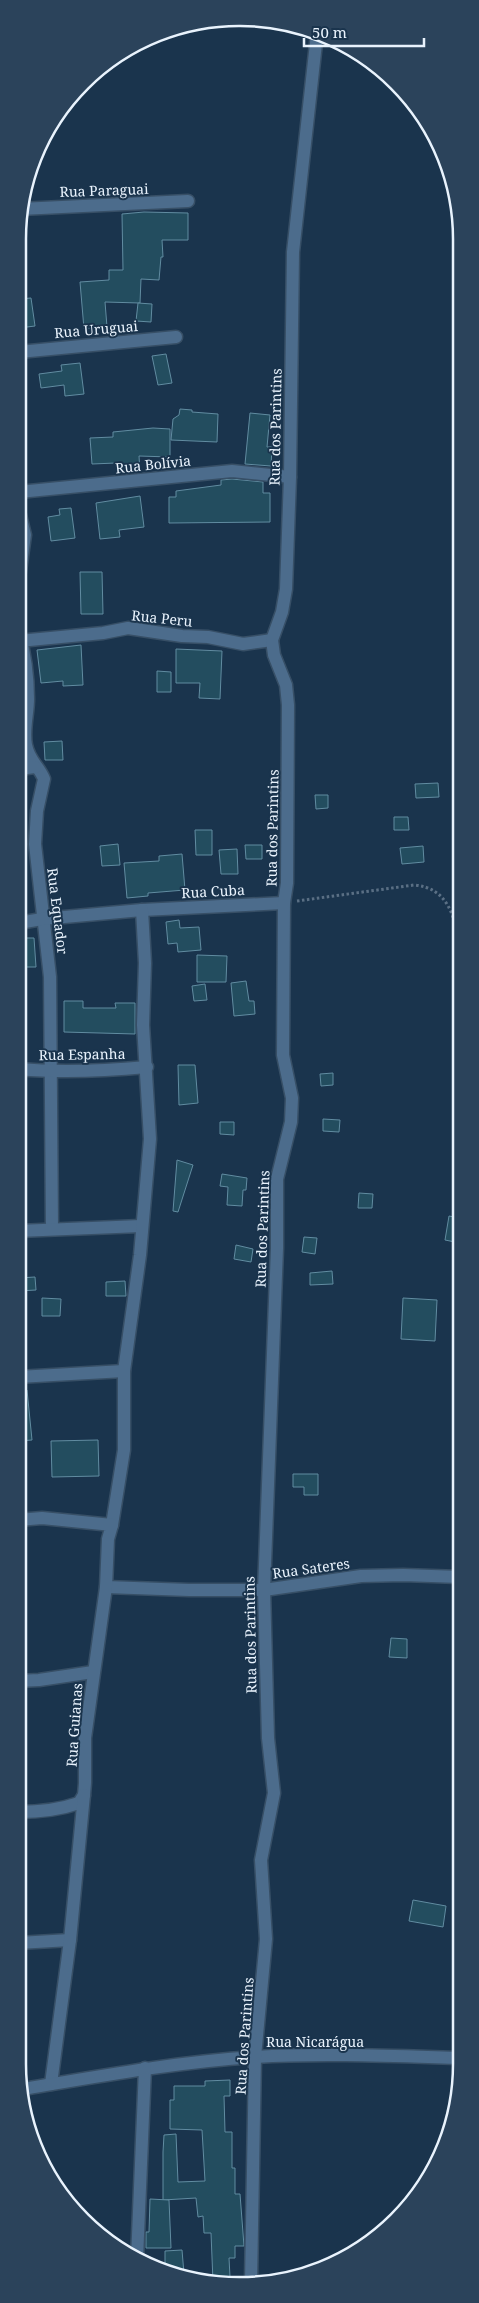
<svg xmlns="http://www.w3.org/2000/svg" width="479" height="2303" font-family="'Noto Serif',serif">
  <style>
    .building { fill: #234d5f; stroke: #618ca1 }
    .lines { fill: none; stroke-linecap: round; stroke-linejoin: round }
    .street-casing { stroke: #374f66; stroke-width: 15 }
    .path { stroke: #5a6f84; stroke-width: 3; stroke-dasharray: 2.5 2.5; stroke-linecap: butt }
    .street { stroke: #4c6c8c; stroke-width: 12 }
    .labels { text-anchor: middle; dominant-baseline: central; stroke-width: 4; stroke-linejoin: round; paint-order: stroke }
    .street-label { font-size: 14px; fill: #e9f3fd; stroke: #1a344d }
    .rim { fill: none; stroke: #e9f3fd; stroke-width: 2.5 }
  </style>
  <rect width="100%" height="100%" fill="#1a344d"/>
  <!-- building -->
  <g class="building">
    <path d="M144,212L188,213V240H162L163,257H161L159,280L141,279L140,303L105,302L107,327L84,329L80,282L109,280V270H123L122,214Z"/>
    <path d="M31,298L35,326L19,328V299Z"/>
    <path d="M138,303L152,304L151,322L136,321Z"/>
    <path d="M166,354L172,383L158,385L152,356Z"/>
    <path d="M80,363L84,394L65,396L64,385L41,388L39,374L62,371L61,365Z"/>
    <path d="M180,409L192,410V412L218,414L217,442L171,440L173,419L179,415Z"/>
    <path d="M250,413L270,415L267,447H272L271,466L245,464Z"/>
    <path d="M153,428L170,429V457L139,456L140,472L128,473L117,474L116,463L92,464L90,438L113,437V432Z"/>
    <path d="M232,479L263,482V493H270V522L169,523V497H176V491L221,485V480Z"/>
    <path d="M140,496L144,527L119,530L120,537L100,539L96,503Z"/>
    <path d="M71,508L75,538L51,541L48,517L60,515L59,509Z"/>
    <path d="M80,572H102L103,614H81Z"/>
    <path d="M81,645L83,685L63,686V681L41,683L37,650Z"/>
    <path d="M176,649L222,651L220,699L199,698L200,683H176Z"/>
    <path d="M157,671L171,672V692H157Z"/>
    <path d="M62,741L63,760H45L44,742Z"/>
    <path d="M438,783L439,797L416,798L415,784Z"/>
    <path d="M315,795H328V808L316,809Z"/>
    <path d="M394,817H408L409,830H394Z"/>
    <path d="M195,830H212V855H196Z"/>
    <path d="M118,844L120,865L102,866L100,846Z"/>
    <path d="M245,845H262V859H246Z"/>
    <path d="M423,846L424,862L402,864L400,848Z"/>
    <path d="M237,849L238,874H221L219,850Z"/>
    <path d="M182,854L185,890L148,893V896L127,898L124,863L159,861V856Z"/>
    <path d="M179,920L180,928L199,927L201,950L178,952L177,943L168,944L166,922Z"/>
    <path d="M19,938H34L36,967H19Z"/>
    <path d="M197,955L227,956L226,982H197Z"/>
    <path d="M246,981L249,1001H254L255,1014L234,1016L231,983Z"/>
    <path d="M205,984L207,1000L194,1001L192,986Z"/>
    <path d="M64,1001H83V1008H116L115,1003H135V1034L64,1032Z"/>
    <path d="M178,1065H195L198,1103L179,1105Z"/>
    <path d="M333,1073V1085L321,1086L320,1074Z"/>
    <path d="M323,1119L340,1120L339,1132L323,1131Z"/>
    <path d="M220,1122H234V1135L220,1134Z"/>
    <path d="M177,1160L193,1165L178,1212L173,1211Z"/>
    <path d="M222,1174L247,1178L246,1190H243L242,1206L227,1205L228,1187L220,1186Z"/>
    <path d="M359,1193L373,1194L372,1208H358Z"/>
    <path d="M449,1216L460,1218V1243L445,1240Z"/>
    <path d="M304,1237L317,1238L315,1254L302,1252Z"/>
    <path d="M236,1245L253,1249L251,1262L234,1259Z"/>
    <path d="M332,1271L333,1284L310,1285V1273Z"/>
    <path d="M35,1277L36,1290L18,1291V1278Z"/>
    <path d="M125,1281L126,1296H106V1282Z"/>
    <path d="M42,1298L61,1299L60,1316H42Z"/>
    <path d="M403,1298L437,1300L435,1341L401,1339Z"/>
    <path d="M27,1390L32,1440L18,1441V1391Z"/>
    <path d="M98,1440L99,1476L52,1477L51,1441Z"/>
    <path d="M293,1474H318V1495H304V1487H293Z"/>
    <path d="M391,1638L407,1639V1658L389,1657Z"/>
    <path d="M413,1900L446,1906L443,1927L409,1921Z"/>
    <path d="M230,2080V2096H224L225,2132H232V2168H235V2194H240L244,2246H235V2258H229L230,2277H226L225,2285L213,2282L211,2233H204L203,2216L198,2217L196,2198L163,2200V2152L164,2135L176,2134L178,2182L205,2181L202,2130L170,2129V2100H174V2086H205V2081Z"/>
    <path d="M150,2199L169,2200L171,2248H146V2232H149Z"/>
    <path d="M182,2250L184,2274L165,2269V2251Z"/>
  </g>
  <g class="lines">
    <defs>
      <g id="street">
        <path d="M20,209L188,201"/>
        <path d="M19,352L176,337"/>
        <path d="M19,492L232,471L290,477"/>
        <path d="M19,578L25,535L19,511"/>
        <path d="M19,633C25,654 28,677 28,699C28,714 23,730 26,745C29,761 39,766 44,779L37,811L35,844L50,977L52,1229"/>
        <path d="M19,641L103,633L128,628L182,636L208,637L243,644L272,640"/>
        <path d="M19,769L35,767"/>
        <path d="M19,923L42,919L142,910L284,903"/>
        <path d="M19,1069C62,1073 103,1071 147,1067"/>
        <path d="M18,1231L141,1226"/>
        <path d="M18,1377L124,1371"/>
        <path d="M112,1525L124,1450V1371L140,1255L150,1139L143,1025L145,963L142,910"/>
        <path d="M106,1587L189,1590H264L361,1576L403,1575L460,1577"/>
        <path d="M18,1681L39,1680L93,1672"/>
        <path d="M18,1812C38,1812 59,1810 79,1803L84,1795L85,1783V1738L106,1587L108,1539L112,1525L42,1518L18,1520"/>
        <path d="M18,1943L70,1940"/>
        <path d="M51,2084L70,1940L84,1795"/>
        <path d="M23,2089C100,2076 177,2062 255,2057C323,2053 392,2056 460,2058"/>
        <path d="M137,2259L145,2068"/>
        <path d="M251,2282L255,2057L266,1939L261,1860L274,1793L268,1738L264,1590L277,1248V1179L291,1122L292,1098L283,1055L284,903L287,883L288,705L286,685L274,655L272,640L282,612L286,589L290,477L293,252L317,34"/>
      </g>
    </defs>
    <!-- street casing -->
    <use href="#street" class="street-casing"/>
    <!-- path -->
    <path class="path" d="M297,901L414,885C449,888 454,917 460,945"/>
    <!-- street -->
    <use href="#street" class="street"/>
  </g>
  <g class="labels">
    <!-- street labels -->
    <g class="street-label">
      <text transform="translate(104 190) rotate(-2)">Rua Paraguai</text>
      <text transform="translate(96 329) rotate(-5)">Rua Uruguai</text>
      <text transform="translate(275 427) rotate(-89)">Rua dos Parintins</text>
      <text transform="translate(153 464) rotate(-6)">Rua Bolívia</text>
      <text transform="translate(162 618) rotate(6)">Rua Peru</text>
      <text transform="translate(272 828) rotate(-89)">Rua dos Parintins</text>
      <text transform="translate(213 891) rotate(-3)">Rua Cuba</text>
      <text transform="translate(58 911) rotate(83)">Rua Equador</text>
      <text transform="translate(82 1054) rotate(-1)">Rua Espanha</text>
      <text transform="translate(262 1229) rotate(-88)">Rua dos Parintins</text>
      <text transform="translate(311 1568) rotate(-8)">Rua Sateres</text>
      <text transform="translate(250 1635) rotate(-91)">Rua dos Parintins</text>
      <text transform="translate(74 1725) rotate(-86)">Rua Guianas</text>
      <text transform="translate(244 2036) rotate(-86)">Rua dos Parintins</text>
      <text x="315" y="2041">Rua Nicarágua</text>
    </g>
  </g>
  <!-- crop -->
  <path d="M0 0H479V2303H0ZM239 26H240A213 213 0 0 1 453 239V2064A213 213 0 0 1 240 2277H239A213 213 0 0 1 26 2064V239A213 213 0 0 1 239 26Z" fill="#2b435b" fill-rule="evenodd"/>
  <path class="rim" d="M239 26H240A213 213 0 0 1 453 239V2064A213 213 0 0 1 240 2277H239A213 213 0 0 1 26 2064V239A213 213 0 0 1 239 26Z"/>
  <!-- scale -->
  <path d="M304 38v8h120v-8" fill="none" stroke="#e9f3fd" stroke-width="2.5"/>
  <text x="312" y="38" font-size="15" fill="#e9f3fd" stroke="#1a344d" stroke-width="4" paint-order="stroke">50 m</text>
</svg>
